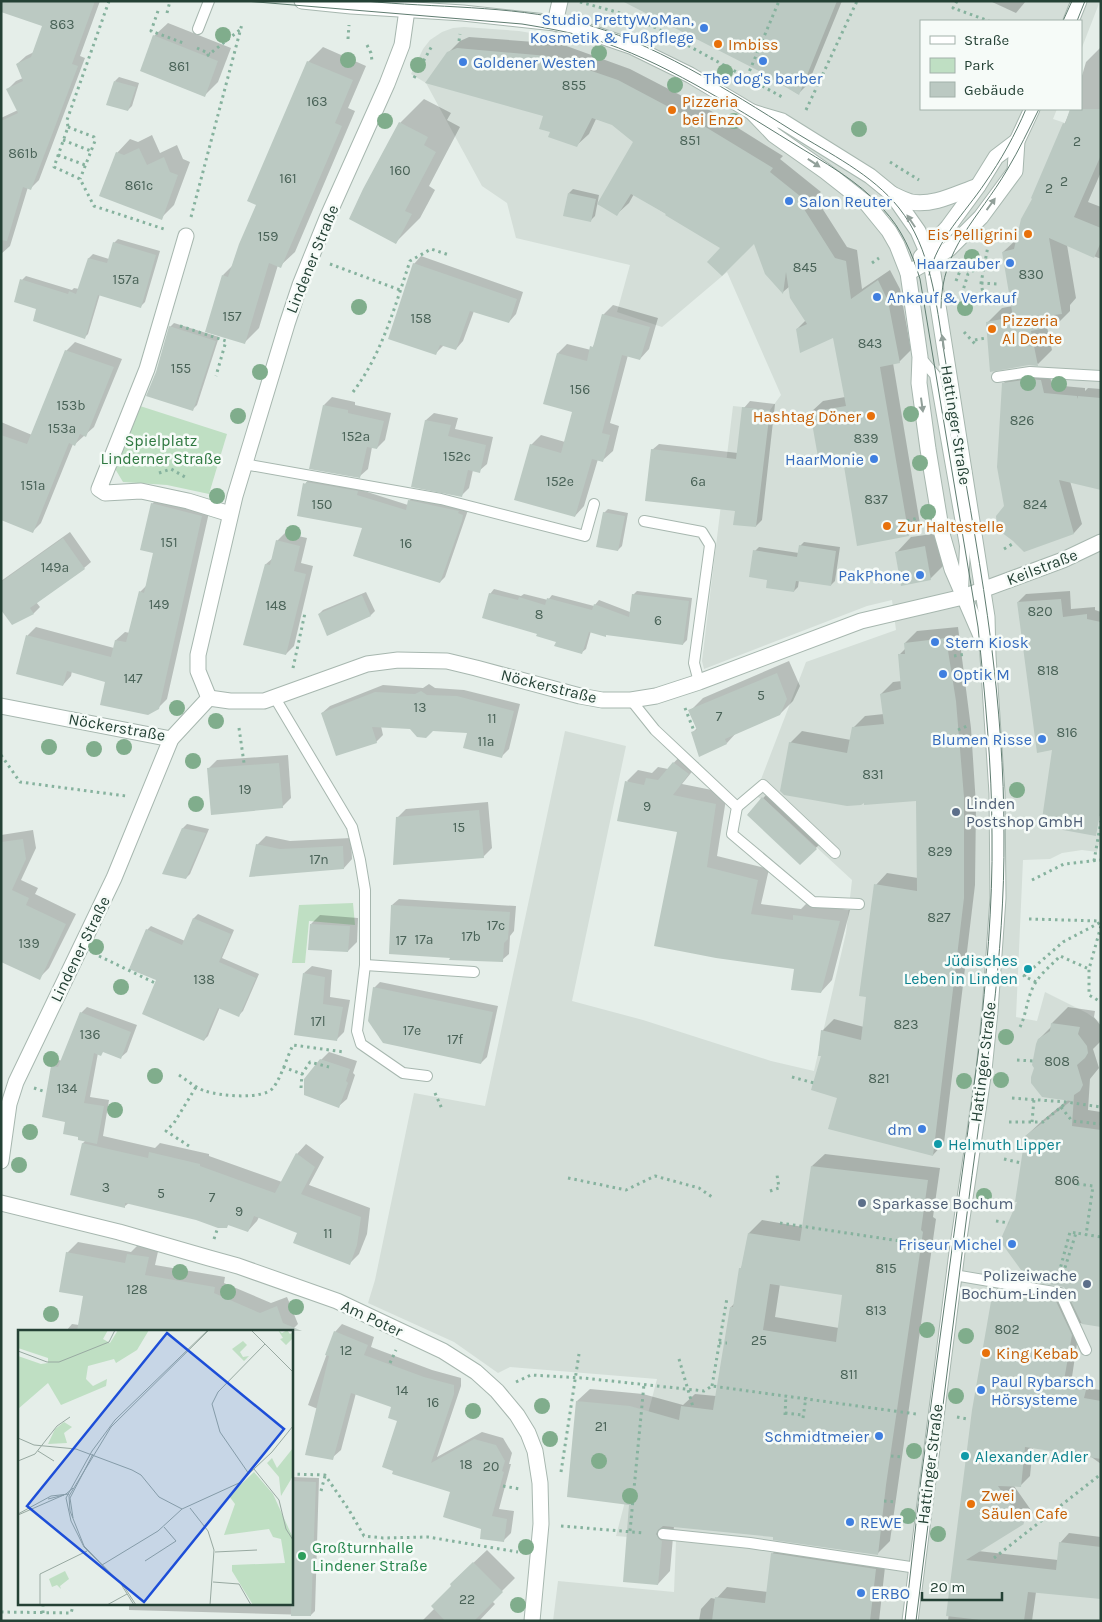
<svg xmlns="http://www.w3.org/2000/svg" width="1102" height="1622" font-family="Karla,sans-serif">
  <style>
    .built { fill: #d4ded8 }
    .green { fill: #bfdfc3 }
    .shadow { fill: #0003; fill-rule: evenodd }
    .building { fill: #bbc9c2; fill-rule: evenodd }
    .lines { fill: none; stroke-linecap: round; stroke-linejoin: round }
    .service-casing { stroke: #a7b7af; stroke-width: 12 }
    .minor-casing { stroke: #a7b7af; stroke-width: 17 }
    .tertiary-casing { stroke: #a7b7af; stroke-width: 17 }
    .path { stroke: #86b29e; stroke-width: 3; stroke-dasharray: 2.5 4; stroke-linecap: butt }
    .service { stroke: #fff; stroke-width: 10 }
    .minor { stroke: #fff; stroke-width: 15 }
    .tertiary { stroke: #fff; stroke-width: 15 }
    .tram { stroke: #5f7c70; stroke-width: 1 }
    .tree { fill: #80ad8c }
    .oneway { fill: #92a09a }
    .shop-dot { fill: #3f7fe0; stroke: #f6fbf8; stroke-width: 2 }
    .food-dot { fill: #e8710a; stroke: #f6fbf8; stroke-width: 2 }
    .service-dot { fill: #5c6f8a; stroke: #f6fbf8; stroke-width: 2 }
    .culture-dot { fill: #0f9aa8; stroke: #f6fbf8; stroke-width: 2 }
    .leisure-dot { fill: #2e9e5b; stroke: #f6fbf8; stroke-width: 2 }
    .labels { text-anchor: middle; dominant-baseline: central; stroke-width: 5; stroke-linejoin: round; paint-order: stroke }
    .number-label { font-size: 14px; fill: #4a6358 }
    .shop-label { font-size: 16px; fill: #366cbe; stroke: #f6fbf8; text-anchor: end }
    .food-label { font-size: 16px; fill: #c56008; stroke: #f6fbf8; text-anchor: start }
    .street-label { font-size: 16px; fill: #244135; stroke: #f6fbf8 }
    .park-label { font-size: 16px; fill: #2e7840; stroke: #f6fbf8 }
    .service-label { font-size: 16px; fill: #4e5e75; stroke: #f6fbf8; text-anchor: start }
    .culture-label { font-size: 16px; fill: #0d838f; stroke: #f6fbf8; text-anchor: start }
    .leisure-label { font-size: 16px; fill: #27864d; stroke: #f6fbf8; text-anchor: start }
    .inset-road { fill: none; stroke: #98a9a1; stroke-width: 1 }
    .view { fill: #1d4ed8; fill-opacity: 0.15; stroke: #1d4ed8; stroke-width: 2.5 }
    .inset-edge { fill: none; stroke: #244135; stroke-width: 2.5 }
  </style>
  <rect width="100%" height="100%" fill="#e5eee9"/>
  <!-- built -->
  <path class="built" d="M563,1H1100L1081,50V21H921V109H1057L1053,119L1101,135V836L1097,852L1082,850L1062,853L1050,859L1023,860L1016,1017L1037,1021L1045,992L1087,1013L1101,1023V1621H553L558,1581L674,1592L676,1541L616,1536L657,1379L510,1367L498,1373L454,1342L368,1303L375,1280L414,1093L485,1106L565,731L626,746L572,1001L643,1020L771,1061L814,1071L846,933L852,880L763,798L761,799L755,795L806,662L896,630L892,600L867,606L704,669L702,661L733,406L770,410L781,395L727,272L662,327L617,312L630,265L516,238L507,203L482,186L426,83L411,74L423,49L430,40L442,32L453,28L464,27L519,31L554,37Z"/>
  <!-- green -->
  <g class="green">
    <path d="M140,406L227,434L209,494L167,485L123,482L114,467Z"/>
    <path d="M353,903L355,925L309,921L305,963H292L299,905Z"/>
  </g>
  <!-- shadow -->
  <g class="shadow">
    <path d="M1,1H100L80,56L85,58L39,180L31,188L28,187L10,246L1,254V118L18,110L8,89L16,81L23,78L17,64L26,56L34,52L44,26Z"/>
    <path d="M624,1H842L808,84L798,94L758,68Z"/>
    <path d="M990,1H1026L1016,13Z"/>
    <path d="M168,23L231,48L218,82L205,95L154,36Z"/>
    <path d="M469,37L561,44L630,69L711,111L783,156L780,159L821,192L815,197L847,247L857,250L862,289L890,270L900,289L911,350L899,362L893,363L920,524L909,535L811,412L823,401L845,397L834,336L797,329L806,320L790,286L783,292L754,242L722,248L634,194L629,203L617,214L635,142L612,124L596,119L589,134L577,145L551,132L545,115L448,53L460,41Z"/>
    <path d="M323,47L366,66L348,108L355,111L295,252L280,266L278,265L259,328L245,342L223,275L233,265L258,204L308,62Z"/>
    <path d="M1101,47V172L1088,202L1101,207V259L1067,245L1076,298L1070,305V311L1056,325L1047,327L1052,350L1038,364L987,323L1002,308L1013,306L1003,252L1019,237L1034,198H1032L1071,109H1081V79L1086,62Z"/>
    <path d="M119,77L139,83L132,106L128,110L115,81Z"/>
    <path d="M424,99L451,113L447,120L460,127L429,186L435,190L420,218L396,242L400,123Z"/>
    <path d="M152,135L160,153L177,145L183,159L190,162L174,205L161,218L117,153L130,139L138,142Z"/>
    <path d="M573,189L599,195L595,216L591,220L569,193Z"/>
    <path d="M118,239L160,251L145,302L141,306L100,294L88,334L84,338L38,309L22,280L26,276L72,290L74,288L79,289L89,258L93,254L109,259L114,243Z"/>
    <path d="M421,256L523,292L516,314L509,322L474,311L463,341L456,349L444,345L436,353L414,264Z"/>
    <path d="M613,305L658,318L649,349L640,359L628,355L610,423L619,426L613,451L603,460L598,459L584,506L575,516L531,445L541,435L565,442L573,411L558,353L567,344L591,350L595,343L603,315Z"/>
    <path d="M174,323L219,337L197,405L193,409L157,372L170,327Z"/>
    <path d="M75,342L122,359L94,427L75,444H73L41,523L33,531L1,459V422L32,435L66,351Z"/>
    <path d="M1049,372L1052,385L1085,388V391L1088,388L1101,389V488L1070,481L1082,524L1074,533L1024,550L1005,506L1003,384L1012,375Z"/>
    <path d="M332,397L355,402V405L391,413L385,440L377,448L372,447L368,469L360,476L324,405Z"/>
    <path d="M750,401L775,404L762,520L756,526L652,450L659,444L738,453L744,408Z"/>
    <path d="M434,413L458,418L455,429L493,437L487,464L479,471L473,470L469,488L461,496L412,486L426,420Z"/>
    <path d="M309,479L362,486L361,490L408,505L409,501L414,496L468,510L445,577L440,582L364,528L305,484Z"/>
    <path d="M161,495L210,508L167,699L158,708L107,681L72,671L71,676L63,685L17,673L28,635L36,627L114,648L116,640L125,632L130,633L140,592L147,585L155,553L152,504Z"/>
    <path d="M608,509L628,513L622,546L618,550L604,513Z"/>
    <path d="M70,532L91,562L84,568L36,602L40,607L34,613L12,624L1,608V581Z"/>
    <path d="M285,533L307,538L301,563L313,566L294,646L286,654L266,564L273,558L277,541Z"/>
    <path d="M939,533L945,564L930,579L897,552L911,537Z"/>
    <path d="M804,542L840,547L835,581L831,585L799,580L798,587L794,591L769,579L755,551L759,547L799,553L800,546Z"/>
    <path d="M494,589L521,596L524,594L548,600L552,595L594,606L599,600L630,612L633,595L637,591L692,598L687,640L683,644L591,631L586,649L581,653L539,633L490,594Z"/>
    <path d="M1070,591L1071,609L1095,607V610L1101,612V816L1045,806L1054,749L1018,602L1026,594Z"/>
    <path d="M366,592L375,611L371,615L319,614L323,610Z"/>
    <path d="M958,627L971,728L976,805L975,885L944,1143L933,1155L839,1097L823,1055L822,1031L834,1019L864,1027L876,885L887,873L918,878L917,800L866,799L790,743L802,731L851,740L853,728L865,716L884,714L881,694L893,682L902,681L899,655L906,648L905,643L917,631Z"/>
    <path d="M789,661L800,686L793,701L780,714L737,732L727,743L692,733L697,728L690,711L703,698Z"/>
    <path d="M429,684L435,688L464,690L520,704L509,749L502,756L469,732L381,726L383,735L376,742L322,713L330,706L383,685L423,688Z"/>
    <path d="M684,752L699,763L682,784L727,793L717,856L769,869L761,904L801,909L806,904L850,910L832,980L821,992L796,968L717,957L678,831L627,781L638,770L652,773L658,767L668,769Z"/>
    <path d="M288,755L291,798L282,807L208,769L217,760Z"/>
    <path d="M767,794L820,844L800,863L748,814Z"/>
    <path d="M488,802L492,848L483,857L397,818L406,809Z"/>
    <path d="M187,824L209,829L190,874L186,878L183,828Z"/>
    <path d="M33,830L36,848L21,880L38,888L35,894L76,914L49,968L39,978L1,960V835Z"/>
    <path d="M266,836L290,841L351,838L352,859L344,868L257,845Z"/>
    <path d="M399,899L516,906L514,931L510,936L509,954L502,960L392,905Z"/>
    <path d="M198,914L234,930L222,958L259,974L243,1011L239,1015L220,1007L208,1036L204,1040L158,980L147,930L151,926L185,941L194,918Z"/>
    <path d="M320,915L358,918L357,942L348,951L311,924Z"/>
    <path d="M312,966L332,970L330,997L350,1000L344,1032L337,1039L304,973Z"/>
    <path d="M380,982L498,1006L487,1057L481,1063L374,988Z"/>
    <path d="M87,1007L137,1025L127,1052L120,1058L103,1051L98,1053L90,1097L109,1100L103,1136L155,1148L160,1143L209,1154V1156L282,1182L297,1154L306,1144L324,1157L309,1185L370,1208L367,1234L359,1254L350,1263L299,1232L259,1217L257,1221L248,1231L229,1224L227,1226L129,1203L125,1206L71,1194L83,1143L86,1140L67,1121L53,1066L59,1060L62,1061L81,1013Z"/>
    <path d="M1068,1007L1095,1011L1094,1017L1101,1026V1041L1093,1049L1099,1068L1090,1079L1088,1110L1101,1112V1326L1080,1323L1072,1377L1095,1381L1093,1389L1101,1390V1464L1090,1456L1033,1447L1030,1476L1020,1486H1014L1033,1513L1023,1523L978,1551L1058,1560L1060,1543L1069,1533L1101,1537V1598L1036,1592L1032,1621H948L964,1482L995,1291L1004,1281L1067,1290L1019,1201L1026,1136L1043,1120L1069,1099L1036,1068L1039,1039L1051,1027L1052,1023Z"/>
    <path d="M329,1052L357,1061L353,1073L355,1075L347,1099L339,1106L321,1060Z"/>
    <path d="M825,1154L940,1168L933,1217L936,1219L890,1541L877,1554L775,1536L674,1526L670,1571L658,1584L630,1504L577,1401L590,1389L643,1394L683,1405L695,1394L716,1396L731,1307L735,1303L741,1268L742,1266L749,1233L762,1220L803,1227L812,1166ZM780,1284L844,1294L839,1328L775,1317Z"/>
    <path d="M78,1242L131,1252L139,1244L159,1247L155,1265L225,1277L224,1283L271,1303L287,1297L298,1324L291,1331H66L72,1324L79,1325L84,1295L67,1253Z"/>
    <path d="M342,1324L374,1337L371,1347L432,1370L461,1378V1386L437,1457L482,1432L503,1438L512,1453L509,1464H511L499,1509L514,1511L511,1533L503,1541L483,1528L452,1492L398,1420L393,1406L356,1393L341,1450L333,1457L318,1409L308,1405L335,1332Z"/>
    <path d="M291,1477L319,1478L315,1611L311,1615L129,1610V1603H291Z"/>
    <path d="M783,1543L886,1558L879,1621H699L701,1609L711,1598L716,1599L727,1587L768,1592L772,1554Z"/>
    <path d="M487,1550L515,1578L492,1601L495,1604L479,1621H422L435,1608L453,1586L451,1584Z"/>
  </g>
  <!-- building -->
  <g class="building">
    <path d="M1,1H95L72,64L78,66L31,190L23,187L7,241L1,240V121L18,113L6,89L23,81L16,64L31,57L42,26L1,12Z"/>
    <path d="M622,1H837L799,95L757,70Z"/>
    <path d="M153,35L218,61L205,97L140,71Z"/>
    <path d="M457,48L548,56L618,80L699,123L773,168L770,172L810,204L804,209L835,258L846,261L851,299L878,280L888,301L900,363L880,367L909,536L857,546L842,454L818,457L810,412L846,406L833,338L800,353L796,329L807,324L790,298L786,272L783,294L765,274L754,244L722,276L707,262L720,248L665,215L666,214L631,194L617,216L597,204L633,142L612,125L592,118L577,147L548,137L550,132L539,129L543,116L425,83L447,52Z"/>
    <path d="M307,61L353,80L335,123L342,126L281,268L269,263L245,344L205,332L222,275L228,277L239,244L256,205L247,201Z"/>
    <path d="M114,81L136,87L128,111L106,105Z"/>
    <path d="M1070,109H1101V155L1074,217L1101,228V242L1094,258L1049,238L1062,314L1054,315L1056,326L1031,331L1038,366L1029,365L990,372L986,322L1013,317L1002,252L1014,249L1021,219L1032,199L1031,198L1063,123L1065,124Z"/>
    <path d="M399,122L428,137L424,145L436,152L405,211L412,214L396,244L349,219L363,189Z"/>
    <path d="M139,148L147,165L164,157L170,172L178,175L162,220L99,196L116,152L124,155Z"/>
    <path d="M568,193L596,199L591,222L563,216Z"/>
    <path d="M113,242L156,255L141,308L98,295L85,339L33,321L36,309L14,302L20,279L68,294L69,291L76,294L88,258L107,263Z"/>
    <path d="M413,263L517,299L509,323L470,311L456,350L440,345L436,355L388,339Z"/>
    <path d="M602,314L650,327L640,360L622,355L602,433L610,435L603,462L592,459L575,517L514,500L530,444L561,453L572,412L543,404L557,353L587,361L590,346L593,347Z"/>
    <path d="M169,326L216,341L193,411L146,396L156,372Z"/>
    <path d="M65,350L114,367L86,437L80,434L75,446L69,443L33,533L1,520V435L27,444Z"/>
    <path d="M1030,379L1041,380L1044,393L1077,396V399L1078,396L1101,398V490L1059,480L1074,534L1024,552L1013,541L997,529L996,516L1004,506L997,467L1002,383Z"/>
    <path d="M323,405L348,410V413L384,421L377,449L367,447L360,478L309,469Z"/>
    <path d="M742,407L770,410L756,527L733,525L735,511L645,501L651,449L736,459Z"/>
    <path d="M425,420L451,425L448,436L486,445L480,473L468,470L462,497L411,487Z"/>
    <path d="M306,482L358,491L357,495L406,510L408,500L459,511L458,513L463,515L462,521L440,583L353,556L362,528L297,516L303,483L306,484Z"/>
    <path d="M151,503L202,516L159,709L148,715L100,705L105,682L67,671L63,686L16,674L26,635L111,657L115,640L126,642L139,591L144,593L153,553L140,550Z"/>
    <path d="M603,512L625,516L618,551L596,547Z"/>
    <path d="M63,538L85,569L30,608L34,614L12,625L1,610V582Z"/>
    <path d="M276,540L300,546L294,571L306,574L286,655L243,645L265,564L270,565Z"/>
    <path d="M799,545L836,551L831,586L796,581L794,592L766,588L767,580L749,577L753,550L797,557Z"/>
    <path d="M925,546L931,580L901,586L895,552Z"/>
    <path d="M489,593L518,600L519,597L545,605L547,598L592,610L594,604L629,617L632,594L689,601L683,645L606,635V637L589,632L582,654L554,646L556,642L536,636L537,634L482,618Z"/>
    <path d="M362,595L371,616L327,636L318,614Z"/>
    <path d="M1061,599L1063,617L1087,614V619L1101,622V808L1096,836L1041,826L1052,750L1037,753L1017,602Z"/>
    <path d="M946,638L956,701L964,797V898L933,1156L828,1129L837,1098L811,1090L821,1056H818L821,1030L861,1040L866,997L859,996L874,884L917,891L916,801L864,805V803L861,805L847,806L784,795L780,791L789,742L847,753L852,727L884,724L880,694L901,689L898,654H905L904,643Z"/>
    <path d="M777,673L787,699L780,715L725,739L727,744L699,757L691,732L697,730L688,710Z"/>
    <path d="M421,691L427,695L457,696L514,711L502,758L463,748L467,733L433,731L426,738L417,737L410,729L372,727L377,743L336,756L321,713L375,692L415,694Z"/>
    <path d="M673,762L689,774L673,795L716,804L707,867L758,880L751,914L793,920V915L840,921L821,993L791,990L794,969L716,958L654,946L677,832L617,821L625,781L644,785L646,778L658,780Z"/>
    <path d="M279,763L283,808L211,815L207,768Z"/>
    <path d="M762,797L817,849L800,865L747,815Z"/>
    <path d="M479,810L484,858L393,865L396,817Z"/>
    <path d="M182,828L206,833L186,879L162,874Z"/>
    <path d="M23,839L26,859L12,890L29,898L26,905L66,924L40,980L1,962V842Z"/>
    <path d="M256,844L280,849L343,846L344,869L249,877Z"/>
    <path d="M391,905L510,912L508,939L504,943L503,962L449,960L450,958L389,954Z"/>
    <path d="M193,918L231,934L219,962L256,978L239,1017L218,1008L204,1041L142,1014L156,980L129,969L146,929L182,945Z"/>
    <path d="M310,924L350,926L348,952L308,950Z"/>
    <path d="M303,973L325,977L323,1004L343,1007L337,1041L294,1035Z"/>
    <path d="M373,987L493,1012L481,1064L383,1043L368,1021Z"/>
    <path d="M80,1012L131,1032L121,1059L103,1052L101,1056L94,1053L84,1103L104,1106L97,1144L78,1140V1137L63,1134L65,1122L42,1117L51,1066L58,1067Z"/>
    <path d="M1051,1023L1080,1027L1078,1034L1087,1046L1088,1053L1085,1058L1077,1065L1083,1085L1080,1091L1074,1095L1072,1126L1101,1130V1327L1082,1324L1064,1287L1029,1281L1000,1241L1017,1202H1015L1025,1136L1071,1101L1042,1097L1031,1083V1077L1034,1068L1032,1065L1036,1044L1038,1039L1050,1031Z"/>
    <path d="M320,1059L350,1069L346,1081L348,1083L339,1108L304,1095V1079Z"/>
    <path d="M82,1143L148,1158L149,1152L200,1164V1166L275,1193L296,1153L315,1167L301,1194L361,1217L357,1245L350,1265L293,1243L297,1233L254,1216L248,1232L228,1225L227,1228H218L196,1220L125,1203V1208L70,1195Z"/>
    <path d="M811,1166L928,1180L921,1230L923,1232L886,1485L878,1555L773,1540V1537L663,1526L658,1530L656,1534L659,1539L662,1541L658,1585L623,1582L629,1505L567,1497L576,1401L630,1406L679,1420L681,1406L713,1410L730,1307H733L739,1268H741L748,1233L800,1241ZM770,1284L842,1295L836,1342L763,1330Z"/>
    <path d="M66,1252L125,1263L127,1254L149,1257L145,1275L215,1287L214,1293L260,1313L277,1306L283,1323L302,1331H77L83,1296L59,1292Z"/>
    <path d="M993,1290L1042,1299L1041,1297L1055,1299L1072,1335L1063,1386L1086,1390L1084,1398L1101,1401V1459L1025,1447L1021,1487L998,1486L1024,1524L966,1560L1056,1570L1059,1542L1101,1547V1599L1028,1592L1024,1621H990L946,1616L972,1410Z"/>
    <path d="M334,1331L368,1345L364,1355L424,1377L454,1385V1394L431,1463L474,1439L496,1445L505,1461L502,1471L504,1472L492,1516L507,1519L504,1542L480,1539L481,1529L443,1517L450,1492L392,1474L393,1471L382,1467L397,1421L388,1418L391,1407L351,1393L333,1460L305,1455L329,1356L325,1355Z"/>
    <path d="M291,1481L316,1482L311,1616H291Z"/>
    <path d="M771,1553L876,1569L870,1621H712L715,1597L765,1603Z"/>
    <path d="M473,1562L503,1592L474,1621H445L431,1606L451,1586L450,1584Z"/>
  </g>
  <g class="lines">
    <defs>
      <g id="service">
        <path d="M198,29L209,1"/>
        <path d="M920,357L935,375L965,546L963,590"/>
        <path d="M997,377L1030,372L1101,376"/>
        <path d="M244,464L441,499L585,536L594,504"/>
        <path d="M644,521L702,532L710,545L694,663L699,682"/>
        <path d="M275,698L352,827L360,860L365,890V965L357,1031L361,1044L403,1073L427,1076"/>
        <path d="M631,700L655,730L737,807L732,834L813,902L859,904"/>
        <path d="M737,807L763,785L835,853"/>
        <path d="M365,965L474,972"/>
        <path d="M954,1275L1060,1293L1086,1350"/>
        <path d="M663,1534L750,1543L917,1568"/>
      </g>
      <g id="minor">
        <path d="M555,23L560,1"/>
        <path d="M186,236L147,369L99,489L105,493L141,491L188,501L230,514"/>
        <path d="M209,698L230,701H264L367,664L398,660L447,661L476,668L580,696L602,700H631L656,696L699,682L861,621L963,597L1063,560L1101,542"/>
        <path d="M209,698L198,671V655L235,496L287,324L300,285L327,218L387,84L402,45L407,10"/>
        <path d="M1,706L171,739"/>
        <path d="M1,1161L9,1104L16,1082L114,878L171,739L209,698"/>
        <path d="M1,1203L119,1232L209,1258L238,1266L337,1301L443,1351L476,1372L497,1391L517,1415L528,1433L535,1451L540,1483L541,1524L532,1621"/>
      </g>
      <g id="tertiary">
        <path d="M302,1L351,6L463,13L555,23L586,31L633,47L690,75L752,112L774,135L825,171L867,204L889,231L897,245L908,273L920,357L919,383L928,449L942,534L952,569L985,645"/>
        <path d="M1071,21L1079,1"/>
        <path d="M752,112L782,121L870,176L892,194L918,231L931,261L987,617L988,656L997,793L998,898L990,1011L984,1070L957,1252L910,1621"/>
        <path d="M892,194C898,197 905,200 911,202C934,206 957,193 978,186"/>
        <path d="M921,257L948,227L978,186L996,157L1017,141"/>
        <path d="M908,273L949,249L981,217L1015,171L1017,141L1032,109"/>
      </g>
    </defs>
    <!-- service casing -->
    <use href="#service" class="service-casing"/>
    <!-- minor casing -->
    <use href="#minor" class="minor-casing"/>
    <!-- tertiary casing -->
    <use href="#tertiary" class="tertiary-casing"/>
    <!-- path -->
    <g class="path">
      <path d="M109,1L67,120L68,127L54,167L80,179L94,206L167,230"/>
      <path d="M957,1L953,8L989,21"/>
      <path d="M580,2L624,14L656,28L784,98"/>
      <path d="M158,11L151,31L186,44"/>
      <path d="M167,13L170,1"/>
      <path d="M348,39L349,25"/>
      <path d="M459,41L460,34"/>
      <path d="M367,45L371,53L372,61"/>
      <path d="M197,48L210,54"/>
      <path d="M207,56L241,29"/>
      <path d="M747,77L779,1"/>
      <path d="M414,78L433,44"/>
      <path d="M806,110L857,1"/>
      <path d="M68,127L94,137L95,141L80,179"/>
      <path d="M63,140L91,151"/>
      <path d="M58,155L85,165"/>
      <path d="M890,162L919,180"/>
      <path d="M191,217L242,24"/>
      <path d="M872,263L879,258"/>
      <path d="M985,263L968,274L961,297L966,304L969,298L979,302L984,298L981,283L988,246"/>
      <path d="M330,264L400,290"/>
      <path d="M956,281L962,266"/>
      <path d="M981,283L997,284"/>
      <path d="M984,294L994,301"/>
      <path d="M999,295H1010"/>
      <path d="M180,326L226,341L216,376"/>
      <path d="M964,332L976,345"/>
      <path d="M975,340L986,338"/>
      <path d="M353,392C382,354 395,306 410,261L431,249L449,255"/>
      <path d="M159,473L171,469L185,477"/>
      <path d="M907,521L918,518"/>
      <path d="M1004,549L1014,543"/>
      <path d="M1009,646L1018,644"/>
      <path d="M954,656L966,654"/>
      <path d="M293,668L305,613"/>
      <path d="M685,708L694,731"/>
      <path d="M239,728L244,763"/>
      <path d="M958,730L967,726"/>
      <path d="M1,755L20,782L126,796"/>
      <path d="M1094,861L1101,821"/>
      <path d="M1032,880L1064,864L1101,860"/>
      <path d="M1029,919L1100,921"/>
      <path d="M1101,926L1089,969V995L1101,1002"/>
      <path d="M99,956L155,983"/>
      <path d="M1036,982L1024,976L1063,942L1101,922"/>
      <path d="M1020,1027C1027,1013 1027,995 1036,982C1042,972 1053,964 1060,956L1089,969"/>
      <path d="M1017,1060L1033,1061"/>
      <path d="M283,1067L302,1074L310,1062L329,1067"/>
      <path d="M179,1075C188,1081 196,1088 205,1091C220,1096 263,1100 273,1088C281,1078 287,1057 293,1045L344,1052"/>
      <path d="M792,1077L814,1083"/>
      <path d="M34,1088L43,1091"/>
      <path d="M301,1088L302,1074"/>
      <path d="M435,1093L442,1109"/>
      <path d="M1012,1098L1066,1102L1101,1107"/>
      <path d="M1061,1107L1072,1121L1101,1124"/>
      <path d="M1009,1122H1043L1066,1103"/>
      <path d="M1032,1122L1034,1099"/>
      <path d="M189,1146L166,1131L174,1123L196,1087"/>
      <path d="M1004,1159L1021,1163"/>
      <path d="M568,1178L626,1190L655,1176L699,1188L712,1197"/>
      <path d="M1077,1184L1093,1186L1086,1235"/>
      <path d="M770,1191L779,1188L777,1175"/>
      <path d="M996,1221L1009,1223"/>
      <path d="M780,1223L920,1244L937,1248"/>
      <path d="M214,1239L217,1230"/>
      <path d="M1059,1273L1070,1232L1076,1233"/>
      <path d="M1063,1274L1076,1233L1101,1237"/>
      <path d="M719,1343H727"/>
      <path d="M679,1359L693,1407"/>
      <path d="M390,1363L396,1350"/>
      <path d="M516,1382L531,1375L583,1378L704,1391L712,1386L916,1414"/>
      <path d="M712,1386L727,1298"/>
      <path d="M785,1413L803,1415"/>
      <path d="M785,1415L786,1395"/>
      <path d="M957,1417L967,1419"/>
      <path d="M803,1418L806,1397"/>
      <path d="M891,1456L903,1457"/>
      <path d="M561,1472L579,1354"/>
      <path d="M291,1474L325,1475L349,1510L364,1536L383,1538L428,1537L518,1552"/>
      <path d="M503,1486L520,1489"/>
      <path d="M321,1491L325,1476"/>
      <path d="M884,1501L897,1502"/>
      <path d="M561,1526L645,1533"/>
      <path d="M630,1531L644,1384"/>
      <path d="M994,1558L1101,1474"/>
      <path d="M1,1612L71,1613L74,1603"/>
      <path d="M43,1613V1603"/>
    </g>
    <!-- service -->
    <use href="#service" class="service"/>
    <!-- minor -->
    <use href="#minor" class="minor"/>
    <!-- tertiary -->
    <use href="#tertiary" class="tertiary"/>
    <!-- tram -->
    <g class="tram">
      <path d="M245,1L522,24C546,28 570,32 593,39C661,60 731,105 791,142C823,162 858,180 883,209C902,229 912,253 920,279L978,627C985,696 992,766 992,835C993,906 986,977 979,1048L921,1479L905,1621"/>
      <path d="M365,1C435,8 508,5 577,22C650,40 729,91 793,131C830,154 872,174 899,208C931,248 936,303 944,352C948,379 953,405 957,432C969,502 982,572 991,642C999,706 1004,770 1004,835C1005,956 985,1077 969,1198C951,1339 934,1480 916,1621"/>
      <path d="M1063,21L1072,1"/>
      <path d="M1077,21L1085,1"/>
      <path d="M929,275C937,239 965,213 985,183C1001,160 1015,135 1026,109"/>
      <path d="M941,308C941,248 979,218 1007,170C1019,150 1029,129 1039,109"/>
    </g>
  </g>
  <!-- trees -->
  <g class="tree">
    <circle cx="223" cy="35" r="8"/>
    <circle cx="599" cy="53" r="8"/>
    <circle cx="348" cy="60" r="8"/>
    <circle cx="418" cy="65" r="8"/>
    <circle cx="725" cy="72" r="8"/>
    <circle cx="675" cy="85" r="8"/>
    <circle cx="385" cy="121" r="8"/>
    <circle cx="734" cy="121" r="8"/>
    <circle cx="859" cy="129" r="8"/>
    <circle cx="972" cy="257" r="8"/>
    <circle cx="359" cy="307" r="8"/>
    <circle cx="965" cy="308" r="8"/>
    <circle cx="260" cy="372" r="8"/>
    <circle cx="1028" cy="383" r="8"/>
    <circle cx="1059" cy="384" r="8"/>
    <circle cx="911" cy="414" r="8"/>
    <circle cx="238" cy="416" r="8"/>
    <circle cx="920" cy="463" r="8"/>
    <circle cx="217" cy="496" r="8"/>
    <circle cx="928" cy="512" r="8"/>
    <circle cx="293" cy="533" r="8"/>
    <circle cx="177" cy="708" r="8"/>
    <circle cx="216" cy="721" r="8"/>
    <circle cx="49" cy="747" r="8"/>
    <circle cx="124" cy="747" r="8"/>
    <circle cx="94" cy="749" r="8"/>
    <circle cx="193" cy="761" r="8"/>
    <circle cx="1017" cy="790" r="8"/>
    <circle cx="196" cy="804" r="8"/>
    <circle cx="96" cy="947" r="8"/>
    <circle cx="121" cy="987" r="8"/>
    <circle cx="1006" cy="1037" r="8"/>
    <circle cx="51" cy="1059" r="8"/>
    <circle cx="155" cy="1076" r="8"/>
    <circle cx="1001" cy="1080" r="8"/>
    <circle cx="964" cy="1081" r="8"/>
    <circle cx="115" cy="1110" r="8"/>
    <circle cx="30" cy="1132" r="8"/>
    <circle cx="19" cy="1165" r="8"/>
    <circle cx="984" cy="1196" r="8"/>
    <circle cx="180" cy="1272" r="8"/>
    <circle cx="228" cy="1292" r="8"/>
    <circle cx="296" cy="1307" r="8"/>
    <circle cx="51" cy="1314" r="8"/>
    <circle cx="927" cy="1330" r="8"/>
    <circle cx="966" cy="1336" r="8"/>
    <circle cx="956" cy="1396" r="8"/>
    <circle cx="542" cy="1406" r="8"/>
    <circle cx="473" cy="1411" r="8"/>
    <circle cx="550" cy="1439" r="8"/>
    <circle cx="914" cy="1451" r="8"/>
    <circle cx="599" cy="1461" r="8"/>
    <circle cx="630" cy="1496" r="8"/>
    <circle cx="908" cy="1516" r="8"/>
    <circle cx="938" cy="1534" r="8"/>
    <circle cx="526" cy="1547" r="8"/>
    <circle cx="518" cy="1605" r="8"/>
  </g>
  <!-- one-way arrows -->
  <defs><path id="oneway-solid" d="M-6-.8H1V-3.2L6.5 0L1 3.2V.8H-6Z" transform="scale(1.25)"/></defs>
  <g class="oneway">
    <use href="#oneway-solid" transform="translate(814 163) rotate(34)"/>
    <use href="#oneway-solid" transform="translate(991 204) rotate(-54)"/>
    <use href="#oneway-solid" transform="translate(911 221) rotate(-124)"/>
    <use href="#oneway-solid" transform="translate(943 342) rotate(-98)"/>
    <use href="#oneway-solid" transform="translate(922 405) rotate(82)"/>
  </g>
  <!-- markers -->
  <g class="shop-dot">
    <circle cx="704" cy="28" r="5"/>
    <circle cx="763" cy="61" r="5"/>
    <circle cx="463" cy="62" r="5"/>
    <circle cx="789" cy="201" r="5"/>
    <circle cx="1010" cy="263" r="5"/>
    <circle cx="877" cy="297" r="5"/>
    <circle cx="874" cy="459" r="5"/>
    <circle cx="920" cy="575" r="5"/>
    <circle cx="935" cy="642" r="5"/>
    <circle cx="943" cy="674" r="5"/>
    <circle cx="1042" cy="739" r="5"/>
    <circle cx="922" cy="1129" r="5"/>
    <circle cx="1012" cy="1244" r="5"/>
    <circle cx="981" cy="1390" r="5"/>
    <circle cx="879" cy="1436" r="5"/>
    <circle cx="850" cy="1522" r="5"/>
    <circle cx="861" cy="1593" r="5"/>
  </g>
  <g class="food-dot">
    <circle cx="718" cy="44" r="5"/>
    <circle cx="672" cy="110" r="5"/>
    <circle cx="1028" cy="234" r="5"/>
    <circle cx="992" cy="329" r="5"/>
    <circle cx="871" cy="416" r="5"/>
    <circle cx="887" cy="526" r="5"/>
    <circle cx="986" cy="1353" r="5"/>
    <circle cx="971" cy="1504" r="5"/>
  </g>
  <g class="service-dot">
    <circle cx="956" cy="812" r="5"/>
    <circle cx="862" cy="1203" r="5"/>
    <circle cx="1087" cy="1284" r="5"/>
  </g>
  <g class="culture-dot">
    <circle cx="1028" cy="969" r="5"/>
    <circle cx="938" cy="1144" r="5"/>
    <circle cx="965" cy="1456" r="5"/>
  </g>
  <circle class="leisure-dot" cx="302" cy="1556" r="5"/>
  <g class="labels">
    <!-- number labels -->
    <g class="number-label">
      <text x="62" y="24">863</text>
      <text x="179" y="66">861</text>
      <text x="574" y="85">855</text>
      <text x="317" y="101">163</text>
      <text x="690" y="140">851</text>
      <text x="1077" y="141">2</text>
      <text x="23" y="153">861b</text>
      <text x="400" y="170">160</text>
      <text x="288" y="178">161</text>
      <text x="1064" y="181">2</text>
      <text x="139" y="185">861c</text>
      <text x="1049" y="188">2</text>
      <text x="268" y="236">159</text>
      <text x="805" y="267">845</text>
      <text x="1031" y="274">830</text>
      <text x="126" y="279">157a</text>
      <text x="232" y="316">157</text>
      <text x="421" y="318">158</text>
      <text x="870" y="343">843</text>
      <text x="181" y="368">155</text>
      <text x="580" y="389">156</text>
      <text x="71" y="405">153b</text>
      <text x="1022" y="420">826</text>
      <text x="62" y="428">153a</text>
      <text x="356" y="436">152a</text>
      <text x="866" y="438">839</text>
      <text x="457" y="456">152c</text>
      <text x="560" y="481">152e</text>
      <text x="698" y="481">6a</text>
      <text x="33" y="485">151a</text>
      <text x="876" y="499">837</text>
      <text x="322" y="504">150</text>
      <text x="1035" y="504">824</text>
      <text x="169" y="542">151</text>
      <text x="406" y="543">16</text>
      <text x="55" y="567">149a</text>
      <text x="159" y="604">149</text>
      <text x="276" y="605">148</text>
      <text x="1040" y="611">820</text>
      <text x="539" y="614">8</text>
      <text x="658" y="620">6</text>
      <text x="1048" y="670">818</text>
      <text x="133" y="678">147</text>
      <text x="761" y="695">5</text>
      <text x="420" y="707">13</text>
      <text x="719" y="716">7</text>
      <text x="492" y="718">11</text>
      <text x="1067" y="732">816</text>
      <text x="486" y="741">11a</text>
      <text x="873" y="774">831</text>
      <text x="245" y="789">19</text>
      <text x="647" y="806">9</text>
      <text x="459" y="827">15</text>
      <text x="940" y="851">829</text>
      <text x="319" y="859">17n</text>
      <text x="939" y="917">827</text>
      <text x="496" y="925">17c</text>
      <text x="471" y="936">17b</text>
      <text x="424" y="939">17a</text>
      <text x="401" y="940">17</text>
      <text x="29" y="943">139</text>
      <text x="204" y="979">138</text>
      <text x="318" y="1021">17l</text>
      <text x="906" y="1024">823</text>
      <text x="412" y="1030">17e</text>
      <text x="90" y="1034">136</text>
      <text x="455" y="1039">17f</text>
      <text x="1057" y="1061">808</text>
      <text x="879" y="1078">821</text>
      <text x="67" y="1088">134</text>
      <text x="1067" y="1180">806</text>
      <text x="106" y="1187">3</text>
      <text x="161" y="1193">5</text>
      <text x="212" y="1197">7</text>
      <text x="239" y="1211">9</text>
      <text x="328" y="1233">11</text>
      <text x="886" y="1268">815</text>
      <text x="137" y="1289">128</text>
      <text x="876" y="1310">813</text>
      <text x="1007" y="1329">802</text>
      <text x="759" y="1340">25</text>
      <text x="346" y="1350">12</text>
      <text x="849" y="1374">811</text>
      <text x="402" y="1390">14</text>
      <text x="433" y="1402">16</text>
      <text x="601" y="1426">21</text>
      <text x="466" y="1464">18</text>
      <text x="491" y="1466">20</text>
      <text x="467" y="1599">22</text>
    </g>
    <!-- shop labels -->
    <g class="shop-label">
      <text x="694" y="19">Studio PrettyWoMan,<tspan x="694" dy="18">Kosmetik &amp; Fußpflege</tspan></text>
      <text x="473" y="62" text-anchor="start">Goldener Westen</text>
      <text x="763" y="78" text-anchor="middle">The dog's barber</text>
      <text x="799" y="201" text-anchor="start">Salon Reuter</text>
      <text x="1000" y="263">Haarzauber</text>
      <text x="887" y="297" text-anchor="start">Ankauf &amp; Verkauf</text>
      <text x="864" y="459">HaarMonie</text>
      <text x="910" y="575">PakPhone</text>
      <text x="945" y="642" text-anchor="start">Stern Kiosk</text>
      <text x="953" y="674" text-anchor="start">Optik M</text>
      <text x="1032" y="739">Blumen Risse</text>
      <text x="912" y="1129">dm</text>
      <text x="1002" y="1244">Friseur Michel</text>
      <text x="991" y="1381" text-anchor="start">Paul Rybarsch<tspan x="991" dy="18">Hörsysteme</tspan></text>
      <text x="869" y="1436">Schmidtmeier</text>
      <text x="860" y="1522" text-anchor="start">REWE</text>
      <text x="871" y="1593" text-anchor="start">ERBO</text>
    </g>
    <!-- food labels -->
    <g class="food-label">
      <text x="728" y="44">Imbiss</text>
      <text x="682" y="101">Pizzeria<tspan x="682" dy="18">bei Enzo</tspan></text>
      <text x="1018" y="234" text-anchor="end">Eis Pelligrini</text>
      <text x="1002" y="320">Pizzeria<tspan x="1002" dy="18">Al Dente</tspan></text>
      <text x="861" y="416" text-anchor="end">Hashtag Döner</text>
      <text x="897" y="526">Zur Haltestelle</text>
      <text x="996" y="1353">King Kebab</text>
      <text x="981" y="1495">Zwei<tspan x="981" dy="18">Säulen Cafe</tspan></text>
    </g>
    <!-- street labels -->
    <g class="street-label">
      <text transform="translate(312 259) rotate(-68)">Lindener Straße</text>
      <text transform="translate(956 425) rotate(81)">Hattinger Straße</text>
      <text transform="translate(1042 567) rotate(-21)">Keilstraße</text>
      <text transform="translate(549 686) rotate(14)">Nöckerstraße</text>
      <text transform="translate(117 727) rotate(10)">Nöckerstraße</text>
      <text transform="translate(80 949) rotate(-64)">Lindener Straße</text>
      <text transform="translate(983 1062) rotate(-83)">Hattinger Straße</text>
      <text transform="translate(372 1318) rotate(25)">Am Poter</text>
      <text transform="translate(930 1464) rotate(-83)">Hattinger Straße</text>
    </g>
    <!-- park labels -->
    <g class="park-label">
      <text x="161" y="440">Spielplatz<tspan x="161" dy="18">Linderner Straße</tspan></text>
    </g>
    <!-- service labels -->
    <g class="service-label">
      <text x="966" y="803">Linden<tspan x="966" dy="18">Postshop GmbH</tspan></text>
      <text x="872" y="1203">Sparkasse Bochum</text>
      <text x="1077" y="1275" text-anchor="end">Polizeiwache<tspan x="1077" dy="18">Bochum-Linden</tspan></text>
    </g>
    <!-- culture labels -->
    <g class="culture-label">
      <text x="1018" y="960" text-anchor="end">Jüdisches<tspan x="1018" dy="18">Leben in Linden</tspan></text>
      <text x="948" y="1144">Helmuth Lipper</text>
      <text x="975" y="1456">Alexander Adler</text>
    </g>
    <!-- leisure labels -->
    <g class="leisure-label">
      <text x="312" y="1547">Großturnhalle<tspan x="312" dy="18">Lindener Straße</tspan></text>
    </g>
  </g>
  <!-- overview -->
  <g transform="translate(18 1330)">
    <rect width="275" height="275" fill="#e5eee9"/>
    <path d="M0,0H90L85,9L92,13L100,0H131L119,20L98,33L96,29L70,36L68,49L75,56L89,49L88,56L43,75L30,53L0,79V26L23,34L30,33V28L0,18ZM260,0L264,3L269,0L272,4L275,2V8L268,15L262,9L265,8ZM225,11L229,15L222,22L225,27L231,26L226,31L214,19ZM46,92L54,97L46,103L49,113L30,114L37,99ZM275,118V146L263,166L261,147L249,133L254,128L259,138ZM236,142L255,164L275,208V275H235L214,241V235L267,233L263,209L255,207L251,199L206,205L217,174L211,166ZM47,241L51,249L42,256L43,259L39,255L34,257L31,249Z" fill="#bfdfc3"/>
    <path class="inset-road" d="M233,0L275,42M0,21L29,32H41L91,12L97,0M0,108L16,115L58,119L114,140L123,145L141,167L164,179M20,121L36,131M0,131L17,124L39,96L52,87M236,139L261,170L268,199L275,210M231,144L202,102L194,74L200,62L247,14M30,169L46,165M172,178L190,201L196,220L192,275M164,179L221,153L254,122L275,96M0,184L33,166L51,164M0,185L48,164L55,158M55,188L52,168L75,124M197,222L239,220M127,231L158,211L146,197M84,235L140,201L164,179M195,252L221,254L233,275M22,275V244L69,221M89,275L109,264M116,275L103,254L66,217L53,191L48,168L74,121L97,90L190,0M118,275L107,258L66,216L52,181L51,166L93,97L191,0"/>
    <path class="view" d="M149,3L266,99L126,272L9,176Z"/>
    <rect width="275" height="275" class="inset-edge"/>
  </g>
  <!-- border -->
  <rect width="1102" height="1622" fill="none" stroke="#244135" stroke-width="5"/>
  <!-- legend -->
  <rect x="920" y="20" width="162" height="90" fill="#f6fbf8" stroke="#a2b1aa"/>
  <rect x="930" y="36" width="25" height="8" fill="#ffffff" stroke="#a2b1aa"/>
  <text x="964" y="45" font-size="15" fill="#244135">Straße</text>
  <rect x="930" y="58" width="25" height="15" fill="#bfdfc3" stroke="#a2b1aa"/>
  <text x="964" y="70" font-size="15" fill="#244135">Park</text>
  <rect x="930" y="82" width="25" height="15" fill="#bbc9c2" stroke="#a2b1aa"/>
  <text x="964" y="95" font-size="15" fill="#244135">Gebäude</text>
  <!-- scale -->
  <path d="M922 1592v8h80v-8" fill="none" stroke="#244135" stroke-width="2.5"/>
  <text x="930" y="1592" font-size="15" fill="#244135" stroke="#f6fbf8" stroke-width="4" paint-order="stroke">20 m</text>
</svg>
